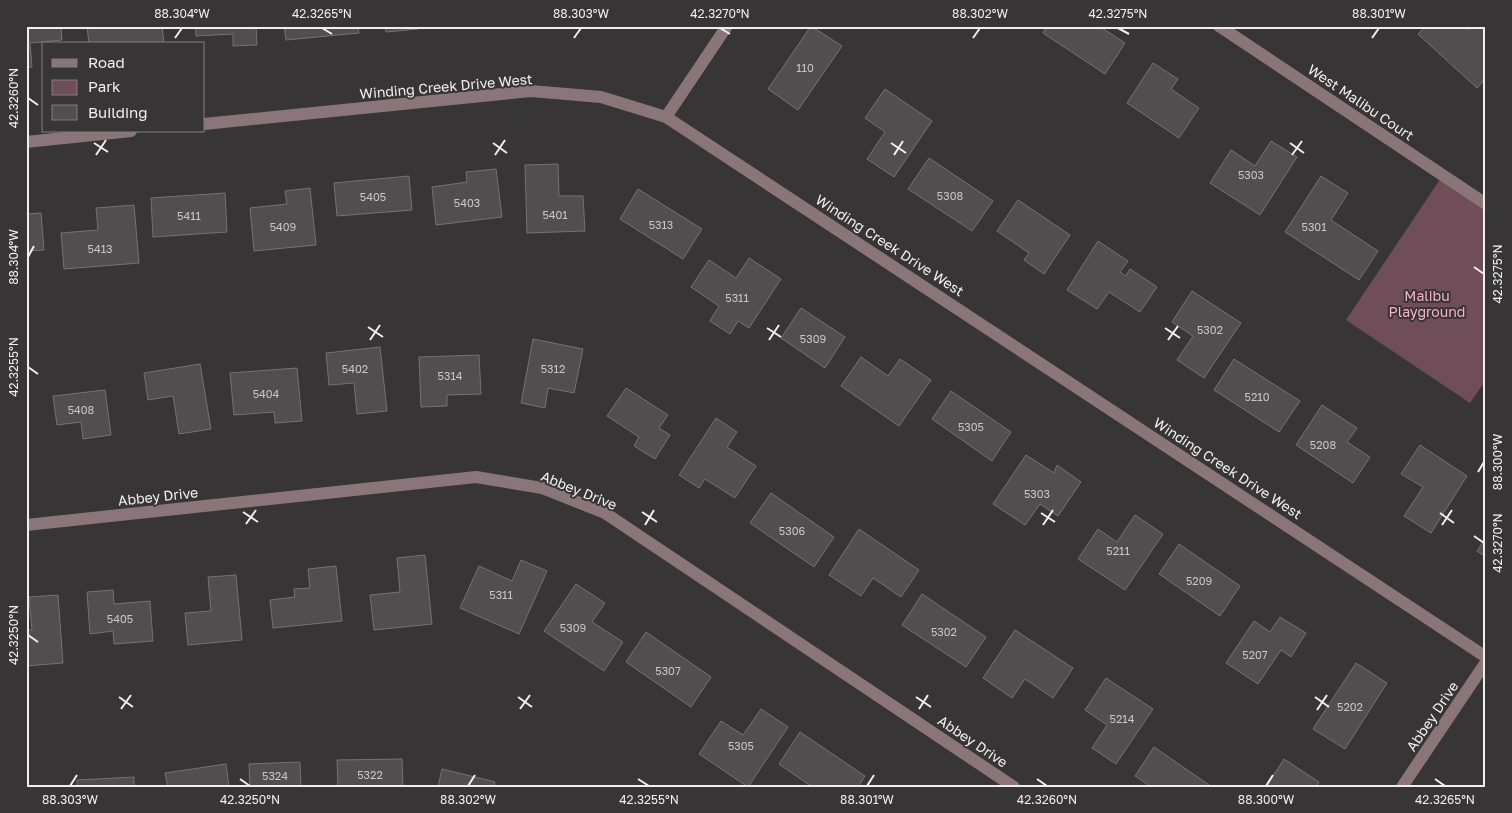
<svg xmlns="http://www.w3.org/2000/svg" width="1512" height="813" font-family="'Golos Text',sans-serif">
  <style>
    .green { fill: #704e59 }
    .building { fill: #524e4f; stroke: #767273 }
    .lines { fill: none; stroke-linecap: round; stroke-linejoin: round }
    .minor { stroke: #8a757b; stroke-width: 12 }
    .ticks { fill: none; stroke: #f0eeef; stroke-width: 2 }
    .labels { text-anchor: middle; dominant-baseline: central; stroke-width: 4; stroke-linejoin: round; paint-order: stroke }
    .number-label { font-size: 11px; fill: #c8c6c7 }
    .street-label { font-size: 14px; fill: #f0eeef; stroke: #383536 }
    .park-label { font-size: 14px; fill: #fcb1ca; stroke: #383536 }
    .neatline { fill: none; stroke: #f0eeef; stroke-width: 2 }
    .ticks-label { font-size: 12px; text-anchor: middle; fill: #f0eeef }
  </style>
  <rect width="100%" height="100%" fill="#383536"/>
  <!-- green -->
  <path class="green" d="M1443,175L1486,204V380L1470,403L1346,320Z"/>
  <!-- building -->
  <g class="building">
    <path d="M26,26H61L62,40L30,43L32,67L26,68Z"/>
    <path d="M87,26H162L164,44H89Z"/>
    <path d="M195,26H256L257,45L233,46V34L196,36Z"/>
    <path d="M284,26H358L359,33L286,40Z"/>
    <path d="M385,26H418V29L386,32Z"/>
    <path d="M811,26L842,46L798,110L768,89Z"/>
    <path d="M1047,26H1099L1125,43L1105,74L1043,33Z"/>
    <path d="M1426,26H1464L1467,30L1470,26H1486V78L1477,88L1418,34Z"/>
    <path d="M1153,63L1178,79L1171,89L1199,108L1179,138L1127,103Z"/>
    <path d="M885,89L932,121L894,177L867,159L885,132L865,118Z"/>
    <path d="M1271,141L1297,157L1260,215L1210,183L1231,150L1255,166Z"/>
    <path d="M929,158L993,201L972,231L908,189Z"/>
    <path d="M558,164L559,196H583L585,231L527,233L525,165Z"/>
    <path d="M496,169L502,217L436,225L432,187L467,182L466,172Z"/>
    <path d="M409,176L412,210L337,216L334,183Z"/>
    <path d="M1321,176L1348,193L1331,220L1378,251L1359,280L1285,232Z"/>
    <path d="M310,188L316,245L254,251L250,208L287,204L285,191Z"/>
    <path d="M638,189L702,229L683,259L620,219Z"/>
    <path d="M225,193L227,232L153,237L151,198Z"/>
    <path d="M1018,200L1070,235L1044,274L1024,260L1029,253L997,231Z"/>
    <path d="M134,205L139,263L64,269L61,233L98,230L96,208Z"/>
    <path d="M41,213L44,250L26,251V214Z"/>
    <path d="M1098,241L1128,261L1120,272L1126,276L1130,269L1157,287L1140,312L1109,292L1097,309L1067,290Z"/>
    <path d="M749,258L781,279L749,328L738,321L730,334L710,321L719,306L691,287L709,260L736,278Z"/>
    <path d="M1192,291L1241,323L1204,378L1177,360L1193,336L1172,322Z"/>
    <path d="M801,308L845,337L825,368L781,338Z"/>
    <path d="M533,339L583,349L574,393L548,388L545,408L521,403Z"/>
    <path d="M380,347L387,411L357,414L354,383L329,385L326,353Z"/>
    <path d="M479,355L481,394L447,395V406L421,407L419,357Z"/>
    <path d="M861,357L888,376L900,359L931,380L899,426L841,386Z"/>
    <path d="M1234,359L1300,401L1279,432L1214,390Z"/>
    <path d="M200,364L211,429L179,434L173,396L148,400L144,373Z"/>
    <path d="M297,368L302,421L275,423L274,412L234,415L230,373Z"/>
    <path d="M626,388L668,415L659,428L670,435L655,459L634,446L639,437L607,416Z"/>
    <path d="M105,390L111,435L83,439L81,422L57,425L53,396Z"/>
    <path d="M951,391L1011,432L992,461L932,419Z"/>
    <path d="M1322,405L1357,428L1347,442L1370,457L1353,483L1296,445Z"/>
    <path d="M716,418L737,432L727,447L756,466L735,498L705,479L699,488L679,475Z"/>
    <path d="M1420,445L1467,476L1431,533L1404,516L1423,487L1401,474Z"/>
    <path d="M1026,455L1054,473L1057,465L1081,482L1058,516L1040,504L1025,525L993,504Z"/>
    <path d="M771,493L834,537L814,567L750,523Z"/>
    <path d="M1135,515L1163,534L1125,590L1078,559L1098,529L1117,542Z"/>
    <path d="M859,529L919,570L901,597L873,578L861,596L829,575Z"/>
    <path d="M1486,538V557L1477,551Z"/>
    <path d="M1179,544L1240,586L1220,616L1159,574Z"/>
    <path d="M425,555L432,624L374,630L370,595L400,592L397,558Z"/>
    <path d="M521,560L547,571L519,634L460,608L479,566L512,581Z"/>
    <path d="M336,566L342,621L273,628L270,600L295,597L294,589L310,588L308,569Z"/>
    <path d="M236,575L242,640L188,645L185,613L211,611L208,577Z"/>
    <path d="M576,584L605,603L592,622L623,642L604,671L544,631Z"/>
    <path d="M113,590L114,604L150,601L153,641L114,644L113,631L90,634L87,592Z"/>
    <path d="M922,594L986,637L966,667L902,625Z"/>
    <path d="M58,595L63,663L26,666V630H32L29,597Z"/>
    <path d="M1280,617L1306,633L1291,657L1281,650L1258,684L1226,663L1254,621L1270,632Z"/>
    <path d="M1015,630L1073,668L1053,698L1025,679L1012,698L983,678Z"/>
    <path d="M646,632L711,677L691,707L626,662Z"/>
    <path d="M1356,663L1387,683L1345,749L1313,729Z"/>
    <path d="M1106,678L1153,709L1116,764L1092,748L1107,725L1085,710Z"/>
    <path d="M761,709L788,727L748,787L699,754L721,721L743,735Z"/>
    <path d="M800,732L865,776L858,787H812L779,764Z"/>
    <path d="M1154,747L1212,787H1151L1135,776Z"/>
    <path d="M402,759L403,787H338L337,760Z"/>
    <path d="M1284,759L1319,782L1316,787H1266Z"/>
    <path d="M300,762L301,787H250L249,764Z"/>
    <path d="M226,764L229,787H168L165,773Z"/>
    <path d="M442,769L495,782L494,787H438Z"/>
    <path d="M134,777V787H77V780Z"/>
  </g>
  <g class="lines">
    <!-- minor -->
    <g class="minor">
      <path d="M1219,26L1486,204"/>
      <path d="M666,117L727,26"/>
      <path d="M204,124L531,91L601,97L666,117L1486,657"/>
      <path d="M26,142L131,131"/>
      <path d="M26,525L476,477L542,488L605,513L1014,787"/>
      <path d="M1402,787L1486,662"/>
    </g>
  </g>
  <!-- ticks -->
  <path class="ticks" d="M322,28L332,34M720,28L730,34M1118,28L1129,34M175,38L182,28M574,38L581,28M973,38L980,28M1372,38L1379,28M28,98L38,105M94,143L108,152M493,143L507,153M891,143L906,153M1290,143L1304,153M96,155L106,140M495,155L505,140M894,155L903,141M1292,155L1302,141M28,257L34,246M1474,267L1484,274M368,327L383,337M767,328L781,337M1165,328L1180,338M370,340L380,325M769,340L779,325M1168,340L1178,326M28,367L38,374M1478,472L1484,462M243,512L258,522M642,512L657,522M1041,513L1055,522M1440,513L1454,523M246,524L256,510M645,525L654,510M1043,525L1053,510M1442,525L1452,510M1474,536L1484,543M28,635L38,642M119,697L133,707M518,697L532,707M916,697L931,707M1315,697L1329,707M121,709L131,695M520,709L530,695M919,709L928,695M1317,710L1327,695M240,779L250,786M638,779L649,786M1037,779L1047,786M1435,779L1445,786M70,786L77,775M468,786L475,775M867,786L874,775M1266,786L1273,775"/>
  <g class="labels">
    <!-- number labels -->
    <g class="number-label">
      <text x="805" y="67">110</text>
      <text x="1251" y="174">5303</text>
      <text x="950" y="195">5308</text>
      <text x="373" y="196">5405</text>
      <text x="467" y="202">5403</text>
      <text x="555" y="214">5401</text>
      <text x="189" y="215">5411</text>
      <text x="661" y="224">5313</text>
      <text x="283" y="226">5409</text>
      <text x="1314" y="226">5301</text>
      <text x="100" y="248">5413</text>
      <text x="737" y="297">5311</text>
      <text x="1210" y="329">5302</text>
      <text x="813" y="338">5309</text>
      <text x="355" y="368">5402</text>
      <text x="553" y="368">5312</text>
      <text x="450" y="375">5314</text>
      <text x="266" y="393">5404</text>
      <text x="1257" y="396">5210</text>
      <text x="81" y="409">5408</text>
      <text x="971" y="426">5305</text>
      <text x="1323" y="444">5208</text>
      <text x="1037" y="493">5303</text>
      <text x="792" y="530">5306</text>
      <text x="1118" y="550">5211</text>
      <text x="1199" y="580">5209</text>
      <text x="501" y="594">5311</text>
      <text x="120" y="618">5405</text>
      <text x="573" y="627">5309</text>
      <text x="944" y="631">5302</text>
      <text x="1255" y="654">5207</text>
      <text x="668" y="670">5307</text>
      <text x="1350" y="706">5202</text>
      <text x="1122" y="718">5214</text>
      <text x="741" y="745">5305</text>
      <text x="370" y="774">5322</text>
      <text x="275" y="775">5324</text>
    </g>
    <!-- street labels -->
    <g class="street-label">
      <text transform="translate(446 86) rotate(-5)">Winding Creek Drive West</text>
      <text transform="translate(1361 102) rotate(34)">West Malibu Court</text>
      <text transform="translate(890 245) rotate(33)">Winding Creek Drive West</text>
      <text transform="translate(1228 468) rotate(33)">Winding Creek Drive West</text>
      <text transform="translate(579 490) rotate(22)">Abbey Drive</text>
      <text transform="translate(158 496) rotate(-6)">Abbey Drive</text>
      <text transform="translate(1432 716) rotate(-56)">Abbey Drive</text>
      <text transform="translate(973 741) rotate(34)">Abbey Drive</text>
    </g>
    <!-- park labels -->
    <g class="park-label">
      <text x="1427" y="295">Malibu<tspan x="1427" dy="16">Playground</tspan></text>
    </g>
  </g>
  <!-- border -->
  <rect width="1512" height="813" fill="none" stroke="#383536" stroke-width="55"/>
  <!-- legend -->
  <rect x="42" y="42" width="162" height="90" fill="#383536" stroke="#827f80"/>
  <rect x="52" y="59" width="25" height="8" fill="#8a757b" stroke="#827f80"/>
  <text x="88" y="68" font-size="15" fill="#f0eeef">Road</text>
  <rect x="52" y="80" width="25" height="15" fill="#704e59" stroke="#827f80"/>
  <text x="88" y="92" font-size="15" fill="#f0eeef">Park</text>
  <rect x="52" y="105" width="25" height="15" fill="#524e4f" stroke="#827f80"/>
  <text x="88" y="118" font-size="15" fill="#f0eeef">Building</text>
  <rect x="28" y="28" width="1456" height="758" class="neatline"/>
  <g class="ticks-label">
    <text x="182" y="18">88.304°W</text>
    <text x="322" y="18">42.3265°N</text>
    <text x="581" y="18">88.303°W</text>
    <text x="720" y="18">42.3270°N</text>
    <text x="980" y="18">88.302°W</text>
    <text x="1118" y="18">42.3275°N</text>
    <text x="1379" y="18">88.301°W</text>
    <text transform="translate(14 98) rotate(-90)" y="4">42.3260°N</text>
    <text transform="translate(14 257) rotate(-90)" y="4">88.304°W</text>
    <text transform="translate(1498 274) rotate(-90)" y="4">42.3275°N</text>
    <text transform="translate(14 367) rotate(-90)" y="4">42.3255°N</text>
    <text transform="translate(1498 462) rotate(-90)" y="4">88.300°W</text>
    <text transform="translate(1498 543) rotate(-90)" y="4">42.3270°N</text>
    <text transform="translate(14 635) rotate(-90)" y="4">42.3250°N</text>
    <text x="70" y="804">88.303°W</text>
    <text x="250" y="804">42.3250°N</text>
    <text x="468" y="804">88.302°W</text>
    <text x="649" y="804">42.3255°N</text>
    <text x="867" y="804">88.301°W</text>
    <text x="1047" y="804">42.3260°N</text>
    <text x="1266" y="804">88.300°W</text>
    <text x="1445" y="804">42.3265°N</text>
  </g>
</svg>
